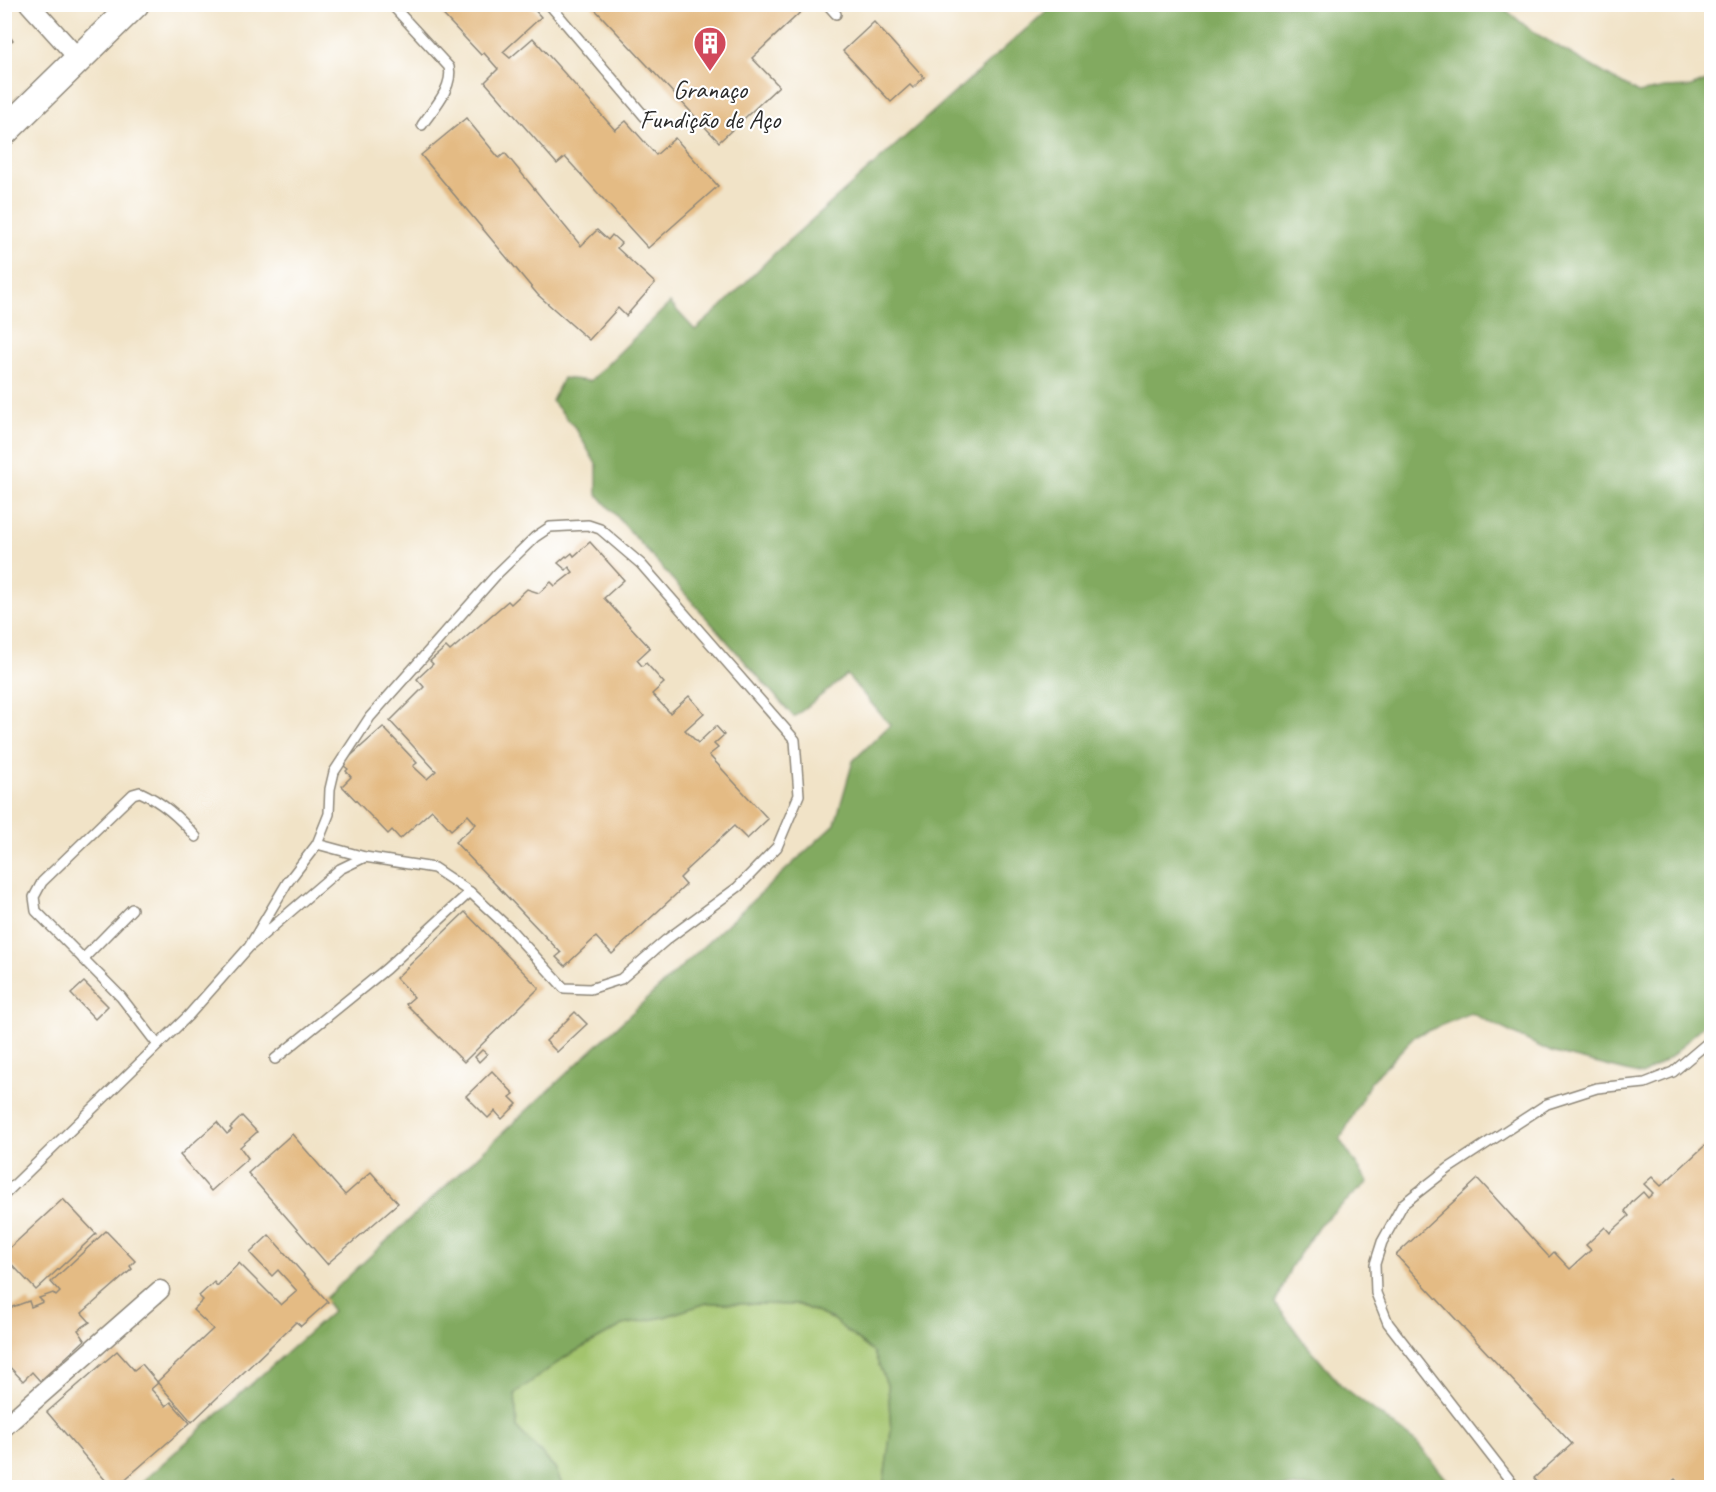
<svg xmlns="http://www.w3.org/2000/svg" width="1716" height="1492" font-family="Caveat,sans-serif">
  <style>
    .green { fill: #a3c46d; stroke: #67784c; stroke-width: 1.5 }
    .forest { fill: #82aa60; stroke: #566a46; stroke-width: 1.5 }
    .building { fill: #e4bb84 }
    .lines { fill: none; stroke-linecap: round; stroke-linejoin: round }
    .service-casing { stroke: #8e8779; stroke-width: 12 }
    .minor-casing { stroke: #8e8779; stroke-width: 21 }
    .secondary-casing { stroke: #8e8779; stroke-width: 30 }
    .service { stroke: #fff; stroke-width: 9 }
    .minor { stroke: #fff; stroke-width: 18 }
    .secondary { stroke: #fff; stroke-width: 27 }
    .labels { text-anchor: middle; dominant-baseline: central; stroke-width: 4.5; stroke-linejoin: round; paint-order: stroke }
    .poi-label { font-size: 26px; fill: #2b2b2b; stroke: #fff }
  </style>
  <rect width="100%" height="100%" fill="#fff"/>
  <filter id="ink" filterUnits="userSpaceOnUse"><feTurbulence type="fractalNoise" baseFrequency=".0167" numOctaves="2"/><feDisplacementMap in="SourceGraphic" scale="12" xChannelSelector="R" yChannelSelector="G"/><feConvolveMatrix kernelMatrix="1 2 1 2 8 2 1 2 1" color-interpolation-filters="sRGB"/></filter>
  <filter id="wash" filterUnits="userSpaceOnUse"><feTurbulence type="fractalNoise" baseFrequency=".008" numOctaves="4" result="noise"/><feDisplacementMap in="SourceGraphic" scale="24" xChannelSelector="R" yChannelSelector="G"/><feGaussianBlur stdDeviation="1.35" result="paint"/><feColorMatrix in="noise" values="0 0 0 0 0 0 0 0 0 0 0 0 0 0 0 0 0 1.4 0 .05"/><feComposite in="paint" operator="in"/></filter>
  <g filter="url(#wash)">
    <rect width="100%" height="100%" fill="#f1e3c7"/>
    <!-- green -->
    <path class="green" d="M707,1303L799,1305L832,1319L874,1353L888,1387L891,1431L883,1487H563L555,1468L517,1428L515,1393L567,1356L623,1325L664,1317Z"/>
    <!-- forest -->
    <path class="forest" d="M1053,5H1500L1533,32L1638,93L1665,88L1691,87L1711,79V1017L1671,1057L1642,1075L1551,1052L1471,1013L1415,1036L1370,1083L1340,1140L1368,1182L1319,1225L1291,1267L1276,1304L1303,1341L1341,1385L1417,1443L1453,1487H883L891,1431L888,1387L874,1353L832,1319L800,1305L707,1303L664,1317L623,1325L567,1356L515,1393L517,1428L555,1468L563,1487L135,1488L333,1311L324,1299L835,824L853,761L890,725L847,675L794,717L597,494V466L576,429L552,401L563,378L590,381L670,303L695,330L721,307L777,251Z"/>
    <g id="blocks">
      <!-- building -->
      <g class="building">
        <path d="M433,4H535L532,7L541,17L503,52L510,58L533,38L615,130L626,121L656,155L675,138L718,186L648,248L565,157L557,164L485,82L498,69L484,53L481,55Z"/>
        <path d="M590,4H809L752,58L779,86L719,142Z"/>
        <path d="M874,22L924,77L913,88L910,85L891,102L843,51Z"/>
        <path d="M4,32L13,40L4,48Z"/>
        <path d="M466,118L499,158L505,153L581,246L597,230L608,240L612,235L621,243L617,248L655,283L626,316L618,308L589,340L538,295L421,155Z"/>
        <path d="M590,542L624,580L604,598L650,648L637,660L642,666L646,663L664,683L652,694L670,713L689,696L704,713L685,730L698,743L716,726L724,735L714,744L718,748L709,755L768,819L747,839L734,826L685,871L686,872L680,878L686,885L612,954L596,937L565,966L556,957L561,953L455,842L476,824L468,815L451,830L432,810L400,839L392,830L388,834L342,786L351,777L346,771L348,769L344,766L345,761L383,727L417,763L413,766L427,779L436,771L390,721L424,687L417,679L433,664L430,661L446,647L450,651L508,601L511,604L527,589L539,593L551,582L555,586L573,572L569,567L566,570L558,563L566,556L567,557L572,553L574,556Z"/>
        <path d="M465,912L539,988L464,1062L406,1004L414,997L396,978Z"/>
        <path d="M84,982L108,1006L95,1019L71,994Z"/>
        <path d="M575,1012L587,1024L557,1052L546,1041Z"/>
        <path d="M482,1050L487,1054L479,1062L475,1057Z"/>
        <path d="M492,1071L514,1094L510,1097L517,1104L502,1119L495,1111L488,1118L466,1096Z"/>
        <path d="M242,1116L257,1132L240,1147L248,1158L211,1191L180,1155L217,1122L227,1134L232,1130L230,1128Z"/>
        <path d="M292,1134L345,1195L371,1172L398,1203L327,1264L248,1173Z"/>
        <path d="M1712,1139V1488H1683L1675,1479L1665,1488H1542L1534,1478L1572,1444L1396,1255L1478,1179L1549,1257L1554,1252L1570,1269L1591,1250L1586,1245L1605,1227L1610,1233L1629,1216L1625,1211L1633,1201L1643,1192L1648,1198L1653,1193L1644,1184L1652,1177L1661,1186Z"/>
        <path d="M63,1199L96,1234L36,1290L4,1256V1253Z"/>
        <path d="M106,1231L135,1261L130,1266L132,1269L82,1313L90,1322L78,1330L85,1340L40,1381L32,1372L23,1381L4,1361V1310L29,1301L31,1307L43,1302L39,1298L53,1293L56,1296L60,1292L51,1282Z"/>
        <path d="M269,1235L328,1302L301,1326L296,1322L192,1422L157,1382L213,1329L193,1310L203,1300L199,1296L214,1282L217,1286L239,1263L281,1305L297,1291L278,1270L272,1276L250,1253Z"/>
        <path d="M117,1351L134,1370L142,1364L158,1383L151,1389L166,1406L171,1402L190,1423L115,1488H112L47,1412Z"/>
      </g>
    </g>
  </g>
  <g filter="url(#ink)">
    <use href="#blocks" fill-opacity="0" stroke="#8e8779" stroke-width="1.5"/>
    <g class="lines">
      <defs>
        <g id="service">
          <path d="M391,4L449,67C454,87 433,109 422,125"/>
          <path d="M549,4L645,117"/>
          <path d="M827,4L836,14"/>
          <path d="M317,844L365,857"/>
          <path d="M83,959L132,909"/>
          <path d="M158,1045L121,997L36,911L34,897L42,882L133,794L140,792C162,802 181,819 196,837"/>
          <path d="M275,1059L386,969L470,892"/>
          <path d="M4,1195L188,1016L249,947L340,869L365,857L434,868L470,892L510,929L564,988L590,989L621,979L666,940L738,887L777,847L799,795L795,740L641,564L600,529L588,525L550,527L535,537L498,573L370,717L334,772L330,789L329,814L317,844L287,883L249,947"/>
          <path d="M1516,1488L1388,1323L1376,1293L1375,1264L1382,1242L1403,1204L1449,1168L1547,1104L1597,1088L1645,1083L1673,1072L1712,1039"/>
        </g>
        <g id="minor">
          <path d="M29,4L78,58"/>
          <path d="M4,1427L160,1290"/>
        </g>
        <path id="secondary" d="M4,132L135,4"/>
      </defs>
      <!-- service casing -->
      <use href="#service" class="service-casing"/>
      <!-- minor casing -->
      <use href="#minor" class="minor-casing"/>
      <!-- secondary casing -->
      <use href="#secondary" class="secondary-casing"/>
      <!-- service -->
      <use href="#service" class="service"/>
      <!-- minor -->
      <use href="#minor" class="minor"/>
      <!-- secondary -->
      <use href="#secondary" class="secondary"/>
    </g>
  </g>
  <!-- icons -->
  <defs>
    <symbol id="building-pin" viewBox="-11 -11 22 30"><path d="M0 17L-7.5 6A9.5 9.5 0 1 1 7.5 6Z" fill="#d1495b" stroke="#fff"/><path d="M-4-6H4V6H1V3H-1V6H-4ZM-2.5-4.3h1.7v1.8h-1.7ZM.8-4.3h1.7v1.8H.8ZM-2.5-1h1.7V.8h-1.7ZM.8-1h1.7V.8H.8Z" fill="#fff"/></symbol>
  </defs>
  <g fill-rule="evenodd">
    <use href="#building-pin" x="691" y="24" width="38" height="52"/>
  </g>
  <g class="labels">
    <!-- poi labels -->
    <g class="poi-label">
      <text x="710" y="89">Granaço<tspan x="710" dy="30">Fundição de Aço</tspan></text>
    </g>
  </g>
  <!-- margin -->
  <rect width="1716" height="1492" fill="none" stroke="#fff" stroke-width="24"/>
</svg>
